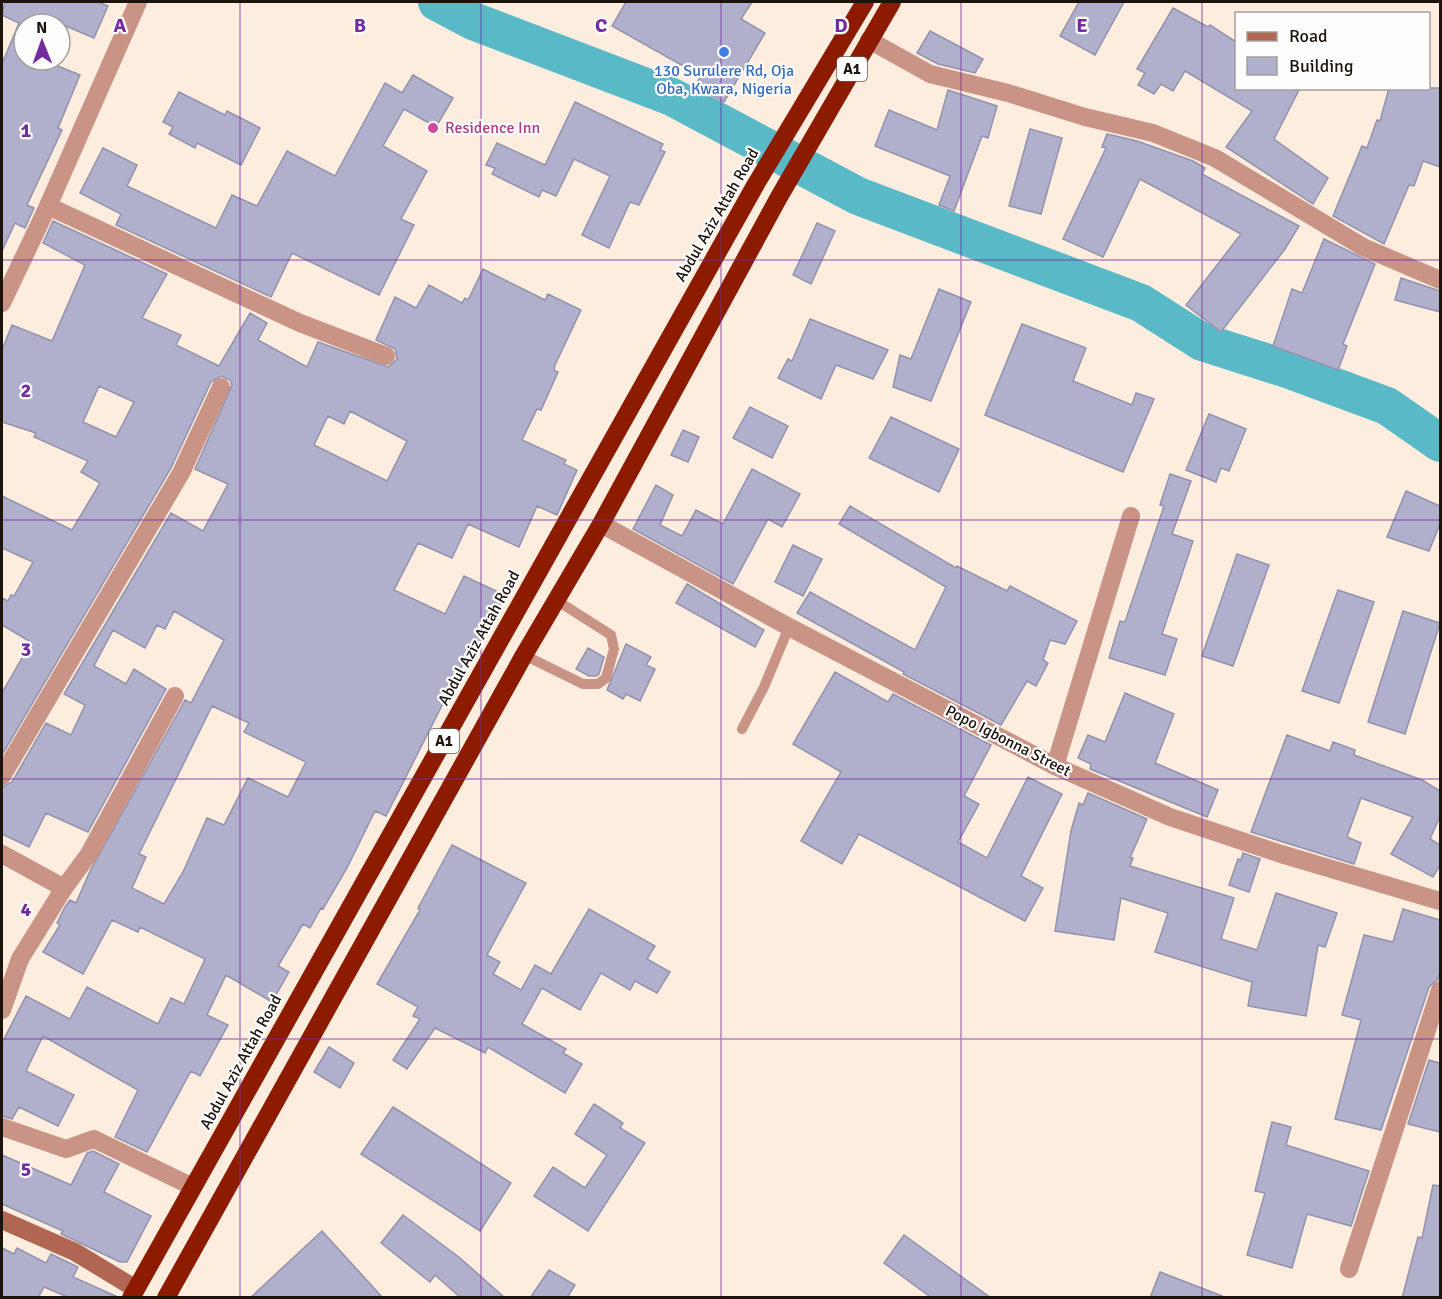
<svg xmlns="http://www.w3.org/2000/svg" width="1442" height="1299" font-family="Signika,sans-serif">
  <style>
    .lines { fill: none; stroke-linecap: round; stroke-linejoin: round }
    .river { stroke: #5ab9c7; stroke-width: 38 }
    .building { fill: #b1b0cc; stroke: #9292ad; stroke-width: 1.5; fill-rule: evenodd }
    .lane { stroke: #c99386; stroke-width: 10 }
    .street { stroke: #c99386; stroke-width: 18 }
    .secondary { stroke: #b16553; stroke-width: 18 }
    .highway { stroke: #8c1b00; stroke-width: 18 }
    .grid { fill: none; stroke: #742da1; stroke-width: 1.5; stroke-opacity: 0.55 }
    .shop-dot { fill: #3f7fe0; stroke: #fdfdfd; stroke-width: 2 }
    .hotel-dot { fill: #d1479c; stroke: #fdfdfd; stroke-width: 2 }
    .labels { text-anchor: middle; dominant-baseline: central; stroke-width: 4.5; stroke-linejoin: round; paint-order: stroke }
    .shield { fill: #fdfdfd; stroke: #605954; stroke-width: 1.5 }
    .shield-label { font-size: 15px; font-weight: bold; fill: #1c130b }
    .shop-label { font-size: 16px; fill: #366cbe; stroke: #fdfdfd }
    .hotel-label { font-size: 16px; fill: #b23c85; stroke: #fdfdfd; text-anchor: start }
    .street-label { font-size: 16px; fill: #1c130b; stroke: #fdfdfd }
    .grid-label { font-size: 20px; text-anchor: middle; font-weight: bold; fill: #742da1; stroke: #fdfdfd; stroke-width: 4.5; stroke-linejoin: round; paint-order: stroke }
  </style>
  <rect width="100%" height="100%" fill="#fceddf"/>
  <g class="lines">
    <!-- river -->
    <path class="river" d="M437,2L473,21L672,97L858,196L1141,303L1202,342L1287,369L1387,406L1440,443"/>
  </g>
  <!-- building -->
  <g class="building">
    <path d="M5,2H98L108,6L94,38L61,24H24V60H43L80,75L58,128L62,130L27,205L34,208L25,228L15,223L2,251V64L19,23L2,15Z"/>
    <path d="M626,2H752L741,19L765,33L724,102L695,86L701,76L612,26Z"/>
    <path d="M1079,2H1124L1095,55L1060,36Z"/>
    <path d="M1173,8L1208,27L1210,25L1236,42V88H1300L1274,139L1328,178L1313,204L1226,147L1252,111L1185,71L1173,91L1161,84L1154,94L1138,85L1145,73L1137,69Z"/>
    <path d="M930,31L983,59L975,73L938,64L917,53Z"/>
    <path d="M413,75L453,98L436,127L404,109L383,146L427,171L401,219L414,225L379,295L292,253L271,297L116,225L121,214L80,193L103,148L137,165L127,186L216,228L232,195L257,206L287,151L335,176L385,83L402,93Z"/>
    <path d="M1389,88H1440V167L1423,161L1414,186L1409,185L1384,244L1333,216L1362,146L1367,148L1377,120L1380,121Z"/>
    <path d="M948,90L997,106L988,138L982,136L954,211L939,205L950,176L875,146L889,110L937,130Z"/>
    <path d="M179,92L225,115L227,111L260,128L241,165L197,143L195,148L169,134L173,127L163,122Z"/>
    <path d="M575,102L663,144L660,150L665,152L639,205L630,202L609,248L582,235L610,176L574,159L556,196L542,190L539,197L492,174L495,168L486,165L497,143L545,165Z"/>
    <path d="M1030,129L1062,138L1041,214L1009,206Z"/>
    <path d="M1107,134L1137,141L1193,161L1205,168L1202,174L1299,226L1285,249L1221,332L1186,305L1241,234L1140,179L1103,257L1063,239L1106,148L1102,147Z"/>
    <path d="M53,221L167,274L142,318L181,335L176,345L219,366L250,313L267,323L258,340L307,367L318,342L388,367L397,359L395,349L376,340L395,297L416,308L429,285L462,303L465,298L468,300L483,269L545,300L548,294L581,310L555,365L554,370L558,372L541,410L537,409L522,440L566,460L564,464L577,470L557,515L537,506L519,547L468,524L452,558L418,543L394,590L445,614L464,576L505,595L493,620L490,619L469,664L464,662L386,816L375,811L347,868L323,909L321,908L310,928L303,924L278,966L289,972L272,1002L226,975L207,1015L228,1025L200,1076L191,1071L147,1152L115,1137L138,1090L43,1036L26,1071L74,1095L58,1126L19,1107L12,1119L2,1116V1043L26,996L70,1019L87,987L158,1024L171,998L184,1004L205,959L140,927L138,932L112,920L83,974L43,952L60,925L57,923L65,907L70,900L76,903L90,871L185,700L191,703L224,640L174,611L165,629L157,625L145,648L113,630L94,666L126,684L134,669L166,689L88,832L46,813L29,847L2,834V787L12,782L46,723L71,735L85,705L64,694L171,513L203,531L228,484L195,469L232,385L230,380L221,376L211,382L171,468L2,755V693L31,642L2,625V598L8,601L11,595L14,596L33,562L2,548V496L72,530L100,483L81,472L88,461L34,437L36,433L2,422V350L12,325L52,341L85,265L43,243ZM99,386L134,402L116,437L83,422ZM350,411L407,441L387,481L314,445L328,416L344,424ZM212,706L249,723L244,732L306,762L288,797L248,778L224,825L207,818L183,872L164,904L132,888L146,857L139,854Z"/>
    <path d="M817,223L835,231L811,284L793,275Z"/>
    <path d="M1324,239L1375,264L1343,344L1347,346L1338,370L1273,346L1292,289L1302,293Z"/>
    <path d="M1401,278L1440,291V312L1395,300Z"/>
    <path d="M939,289L971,302L931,401L893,387L900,355L911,359Z"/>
    <path d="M810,319L888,350L873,379L836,365L821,399L778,378L788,359L792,361Z"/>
    <path d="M1022,324L1086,348L1073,381L1132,405L1136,393L1154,399L1123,472L985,415Z"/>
    <path d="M750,407L788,426L772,458L733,438Z"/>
    <path d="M1209,414L1246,429L1229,471L1221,468L1216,482L1186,470Z"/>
    <path d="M891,417L959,449L939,492L869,458Z"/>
    <path d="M683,430L699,437L688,462L671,455Z"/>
    <path d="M752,469L800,494L782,527L768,519L733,584L633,529L656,485L673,495L660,525L682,536L696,510L723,524Z"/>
    <path d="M1170,474L1191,481L1172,534L1193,541L1162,634L1177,639L1165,675L1109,658L1120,621L1125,622L1164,506L1160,505Z"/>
    <path d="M1406,491L1440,506V524L1429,551L1387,537Z"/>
    <path d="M850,506L956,568L957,566L1007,591L1010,586L1077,621L1065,644L1050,640L1043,660L1048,663L1036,686L1027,681L1001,725L903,674L904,672L797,613L810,592L915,650L946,587L839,524Z"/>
    <path d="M793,545L822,559L803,596L775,582Z"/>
    <path d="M1237,554L1269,565L1233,666L1202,656Z"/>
    <path d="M687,584L764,630L755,647L676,603Z"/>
    <path d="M1338,590L1374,602L1339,703L1302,691Z"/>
    <path d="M1403,611L1440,623L1405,734L1368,722Z"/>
    <path d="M626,644L651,657L646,665L655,669L640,701L626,694L623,699L607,690Z"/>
    <path d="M588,648L604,657L599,674L596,676H589L576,669Z"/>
    <path d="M835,672L888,702L893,694L991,745L964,796L979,804L958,842L987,858L1028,777L1062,794L1021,876L1043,888L1025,921L859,834L842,864L801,841L841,772L793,744Z"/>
    <path d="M1125,693L1174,714L1155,763L1218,790L1207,817L1090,769L1091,764L1078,758L1088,735L1105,742Z"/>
    <path d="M1287,735L1330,751L1333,742L1355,750L1354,755L1422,780L1440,791V816L1430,839L1440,845V865L1433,877L1391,854L1413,817L1361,798L1347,837L1361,843L1354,864L1251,832Z"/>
    <path d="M1088,793L1147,819L1130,858H1133L1130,866L1234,898L1221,939L1257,950L1276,893L1337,913L1325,947L1318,945L1306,1016L1248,1006L1252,982L1155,952L1168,913L1121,898L1114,940L1055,931L1071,831L1079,803L1083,805Z"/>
    <path d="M452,845L526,883L487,955L500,962L493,974L521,990L535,965L551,974L589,909L655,946L647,959L670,972L657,993L635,981L630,990L601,973L580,1010L542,988L522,1024L566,1049L563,1053L582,1064L565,1093L488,1047L485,1053L435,1028L407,1069L393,1060L420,1019L413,1016L418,1007L377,984L420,910L418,908Z"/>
    <path d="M1243,853L1260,859L1249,892L1229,885L1238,859L1241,860Z"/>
    <path d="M1403,909L1440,920V971L1438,979L1429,987L1381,1130L1335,1119L1361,1020L1342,1015L1364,935L1393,942Z"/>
    <path d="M329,1047L354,1063L340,1088L314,1072Z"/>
    <path d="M1429,1060L1440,1063V1132L1408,1124Z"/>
    <path d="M594,1104L623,1123L620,1128L645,1143L588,1231L534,1196L553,1167L585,1188L607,1155L575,1134Z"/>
    <path d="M393,1107L511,1183L480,1231L361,1154Z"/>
    <path d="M1272,1122L1291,1127L1286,1145L1369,1171L1351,1226L1307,1214L1292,1268L1247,1255L1265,1193L1255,1191Z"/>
    <path d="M93,1151L119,1164L104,1192L151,1216L127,1262H120L61,1234L63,1231L2,1204V1155L71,1185L87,1153Z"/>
    <path d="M1433,1185L1440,1186V1298H1402L1418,1237L1422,1238Z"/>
    <path d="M403,1215L460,1258L505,1298H461L435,1275L430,1282L381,1243Z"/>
    <path d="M322,1231L383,1298H250Z"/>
    <path d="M904,1235L991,1298H932L884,1263Z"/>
    <path d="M2,1248L14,1254L17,1248L46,1263L51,1254L78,1267L73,1277L120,1298H70L44,1287L38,1298H2Z"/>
    <path d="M549,1270L575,1285L567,1298H530Z"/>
    <path d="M1160,1272L1222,1296L1221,1298H1150Z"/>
  </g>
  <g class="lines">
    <!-- lane -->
    <g class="lane">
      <path d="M524,655L583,684H598L606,678L614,649L611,635L556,600"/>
      <path d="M742,729L764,687L789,627"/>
    </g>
    <!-- street -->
    <g class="street">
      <path d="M869,40L930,74L1008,93L1085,117L1153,133L1215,158L1363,247L1440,280"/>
      <path d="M48,206L300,323L386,356"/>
      <path d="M2,303L48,206L138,2"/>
      <path d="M601,524L789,627L1055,766L1170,817L1281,854L1440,901"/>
      <path d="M1055,766L1131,516"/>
      <path d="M2,776L181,473L221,387"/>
      <path d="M2,854L64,888"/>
      <path d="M2,1010L20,959L64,888L89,854L175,696"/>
      <path d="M2,1127L66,1149L94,1139L193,1187"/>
      <path d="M1349,1269L1440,990"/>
    </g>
    <!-- secondary -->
    <path class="secondary" d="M2,1220L75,1252L136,1289"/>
    <!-- highway -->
    <g class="highway">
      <path d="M131,1298L756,184L865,2"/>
      <path d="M166,1298L524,655L601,524L779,197L892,2"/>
    </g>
  </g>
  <!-- grid -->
  <path class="grid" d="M240,2V1298M481,2V1298M721,2V1298M961,2V1298M1202,2V1298M2,260H1440M2,520H1440M2,779H1440M2,1039H1440"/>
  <!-- markers -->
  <circle class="shop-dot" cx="724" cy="52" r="6"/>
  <circle class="hotel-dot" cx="433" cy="128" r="6"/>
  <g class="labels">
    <!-- shield labels -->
    <g class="shield">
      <rect x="837" y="57" width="30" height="24" rx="4.5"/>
      <rect x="429" y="729" width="30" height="24" rx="4.5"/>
    </g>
    <g class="shield-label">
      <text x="852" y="69">A1</text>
      <text x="444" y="741">A1</text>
    </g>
    <!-- shop labels -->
    <g class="shop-label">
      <text x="724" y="71">130 Surulere Rd, Oja<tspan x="724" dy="18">Oba, Kwara, Nigeria</tspan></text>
    </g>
    <!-- hotel labels -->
    <g class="hotel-label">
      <text x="445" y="128">Residence Inn</text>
    </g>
    <!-- street labels -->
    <g class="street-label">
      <text transform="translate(717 215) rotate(-60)">Abdul Aziz Attah Road</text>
      <text transform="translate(479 638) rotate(-61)">Abdul Aziz Attah Road</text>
      <text transform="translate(1008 741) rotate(27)">Popo Igbonna Street</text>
      <text transform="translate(241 1062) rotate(-61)">Abdul Aziz Attah Road</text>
    </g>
  </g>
  <g class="grid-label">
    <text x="120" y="32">A</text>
    <text x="360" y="32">B</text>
    <text x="601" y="32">C</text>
    <text x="841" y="32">D</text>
    <text x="1082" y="32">E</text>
    <text x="26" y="137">1</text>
    <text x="26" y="397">2</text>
    <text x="26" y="656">3</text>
    <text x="26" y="916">4</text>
    <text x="26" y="1176">5</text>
  </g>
  <!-- border -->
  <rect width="1442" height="1299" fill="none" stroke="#1c130b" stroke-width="6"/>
  <!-- legend -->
  <rect x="1235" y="12" width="195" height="78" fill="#fdfdfd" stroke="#a39f9c" stroke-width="1.5"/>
  <rect x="1247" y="32" width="30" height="9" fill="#b16553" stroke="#a39f9c" stroke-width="1.5"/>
  <text x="1289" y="42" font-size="18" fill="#1c130b">Road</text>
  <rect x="1247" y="57" width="30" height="18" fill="#b1b0cc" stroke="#a39f9c" stroke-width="1.5"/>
  <text x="1289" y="72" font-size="18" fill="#1c130b">Building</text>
  <!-- north arrow -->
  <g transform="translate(42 42) rotate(359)"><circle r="28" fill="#fdfdfd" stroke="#a39f9c" stroke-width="1.5"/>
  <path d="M0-4.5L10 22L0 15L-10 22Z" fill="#742da1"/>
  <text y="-9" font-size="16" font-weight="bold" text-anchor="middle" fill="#1c130b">N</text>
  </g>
</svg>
